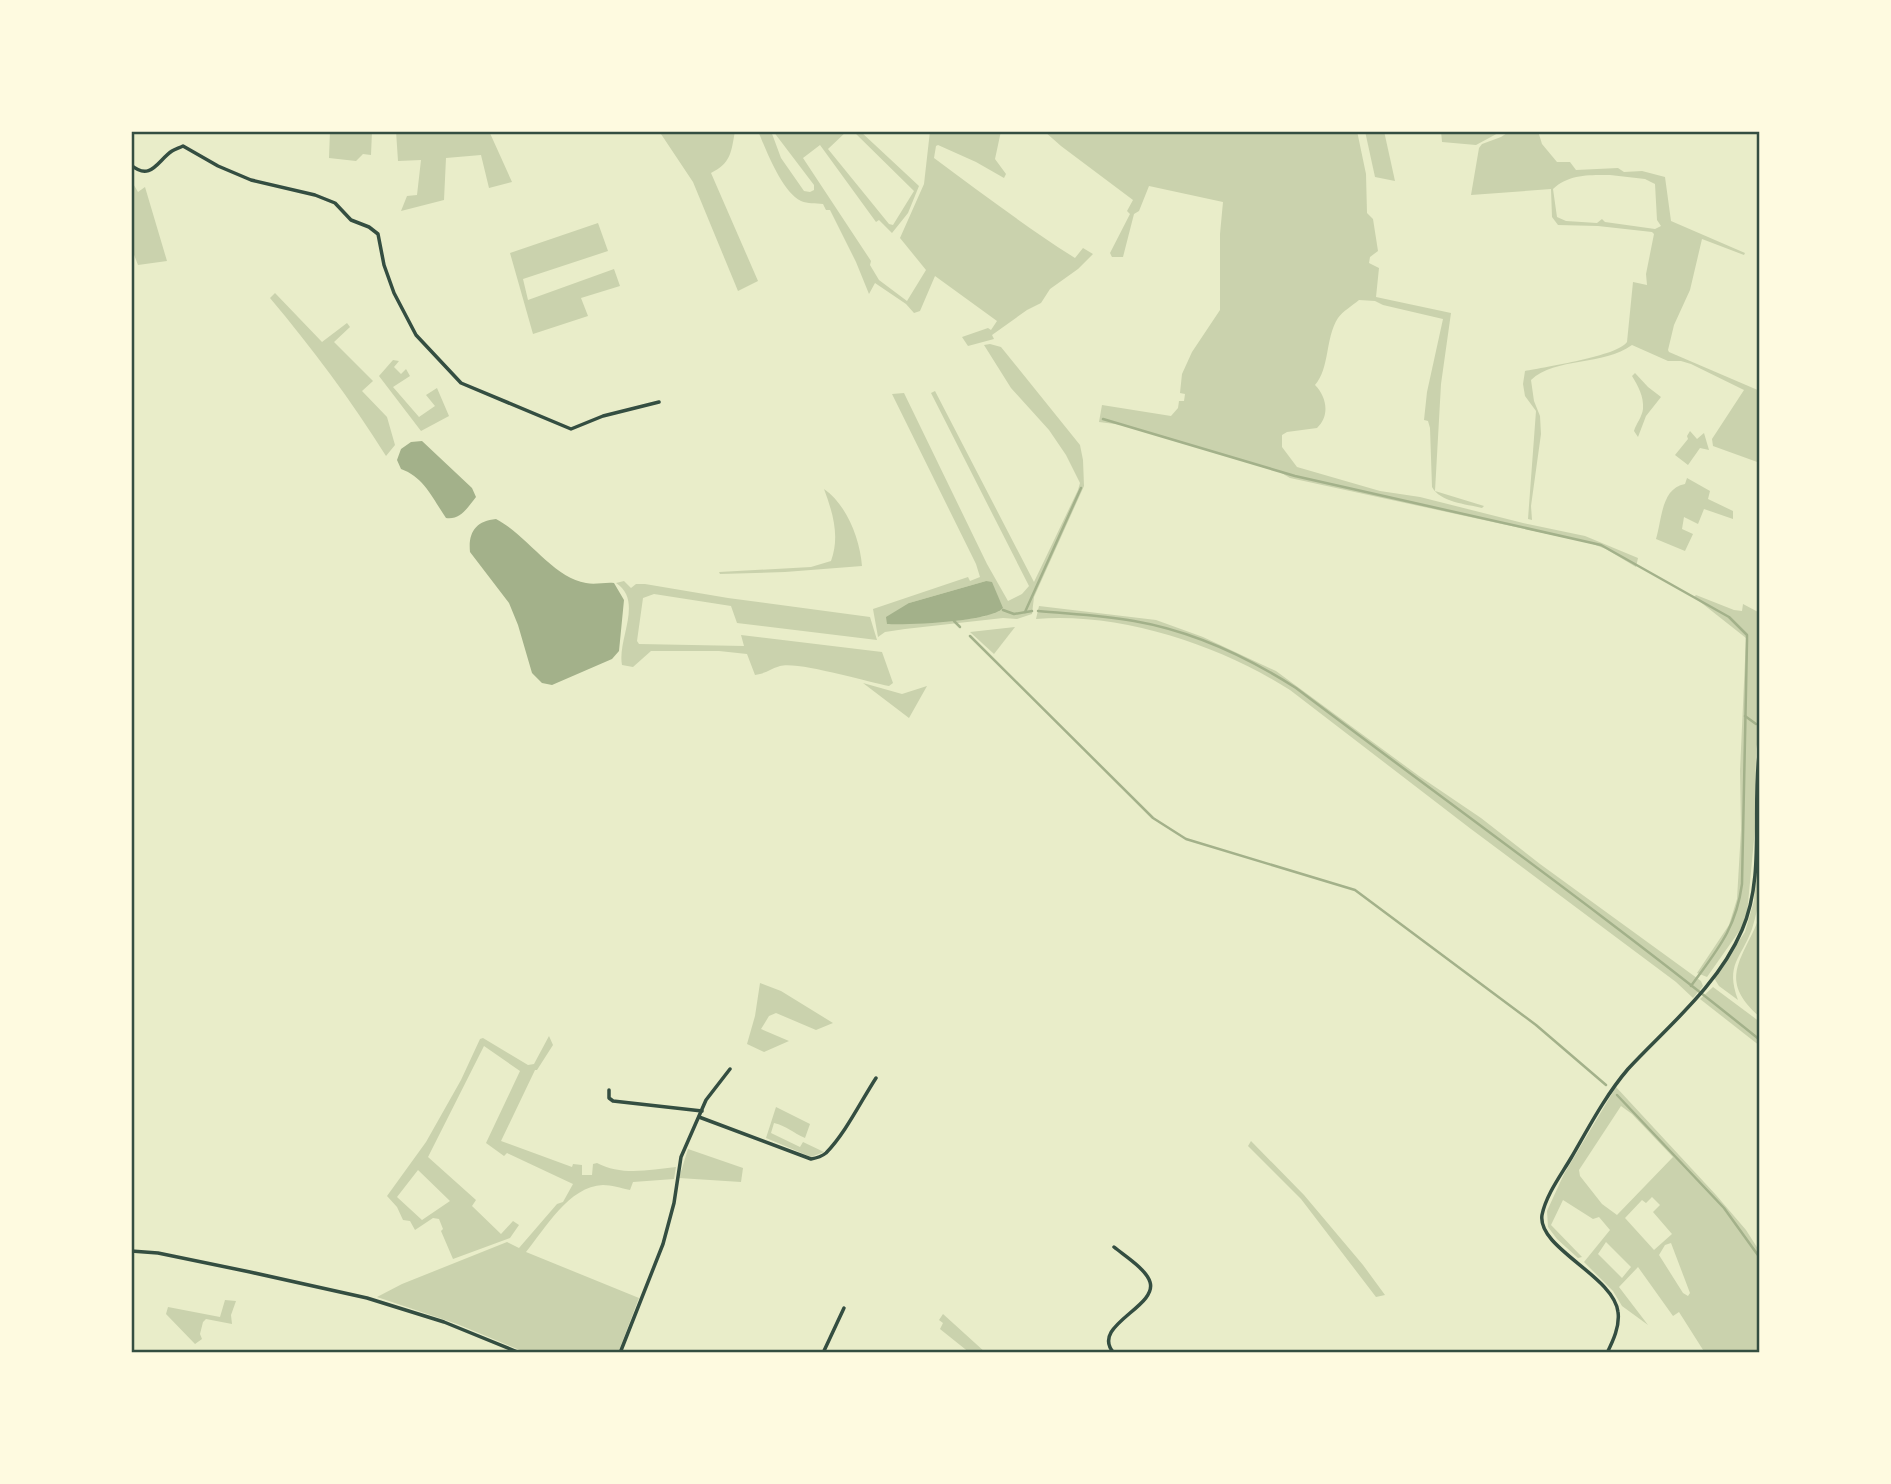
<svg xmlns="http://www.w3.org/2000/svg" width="1891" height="1484" font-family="'DM Sans',sans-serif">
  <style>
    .green { fill: #cad2ad; fill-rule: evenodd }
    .water { fill: #a3b18a }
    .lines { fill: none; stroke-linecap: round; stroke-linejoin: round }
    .stream { stroke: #a3b18a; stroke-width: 2.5 }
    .minor { stroke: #344e41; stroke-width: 3.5 }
    .neatline { fill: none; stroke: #344e41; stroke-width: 2.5 }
  </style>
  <rect width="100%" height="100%" fill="#e9edc9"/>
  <!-- green -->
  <g class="green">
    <path d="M330,131H372L371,155L363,154L356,161L329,158Z"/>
    <path d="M396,131H489L512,182L489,188L481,155L446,158L444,200L401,211L407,196L417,195L421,160L398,161Z"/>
    <path d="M659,131H735C731,153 731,163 711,173L758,281L738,291L693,182Z"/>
    <path d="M758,131H771L781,158L804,191L810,192L814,190V185L773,131H847L828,149L889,224L893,225L914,191L853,131H860L919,186L908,213L892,233L879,220L876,222L820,145L803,158L871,261L870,265L879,280L907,301L926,270L900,238L924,184L930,131H1001L995,159L1006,174L1004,178L976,162L938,145L936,146L934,158C980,192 1026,227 1075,258L1083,248L1093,254L1078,269L1050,289L1041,303L1027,310L992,335L994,339L968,346L962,337L988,328L991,330L997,321L935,276L920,311L914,313L906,304L875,283L869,294L856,262L830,210H826L823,204C815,203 808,204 801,201C782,192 766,150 758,131Z"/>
    <path d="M1044,131H1357L1366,174L1367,213L1373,219L1378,251L1370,257L1369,263L1379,268L1376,297L1451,313L1441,384L1435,491L1484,506L1482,508C1466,504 1440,502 1432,487L1430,428L1428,421L1424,420L1427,392L1443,319L1383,305L1375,301L1359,300C1352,306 1343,311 1338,318C1325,338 1330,368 1315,385C1327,397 1330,416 1317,428L1287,432L1282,435V447L1297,467L1380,491L1420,497L1523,523L1585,536L1638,558L1636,567L1606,549L1590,543L1290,478L1278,471L1123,425L1099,422L1102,405L1171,416L1178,408L1179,401H1184L1185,394L1180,393L1182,374L1192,352L1220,310V234L1223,202L1149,186L1139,211L1134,214L1123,257H1112L1110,253L1130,214L1127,211L1133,200L1061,146Z"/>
    <path d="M1365,131H1384L1395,181L1375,177Z"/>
    <path d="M1441,131H1502L1476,145L1442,142Z"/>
    <path d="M1510,131H1538L1542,144L1557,162H1570L1576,170L1618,168L1624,172L1642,171L1665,177L1671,221L1745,253L1744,255L1702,239L1690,290L1674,325L1668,350L1669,352L1760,391V463L1713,446L1712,439L1744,390L1691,364L1681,361H1668L1632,345C1604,366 1555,357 1531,380L1534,401L1540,416L1541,434L1531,506L1532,520L1528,519L1536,411L1525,396L1523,384L1525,371C1545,367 1618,356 1627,342L1633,282L1647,285L1646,274L1654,234L1652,232L1598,226L1558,225L1552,217L1551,189L1471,195L1479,148L1482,144L1501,137ZM1610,175L1645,179L1655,184L1657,220L1661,226L1655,229L1605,222L1602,219L1597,223L1566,221L1557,217L1553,189C1569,174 1589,175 1610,175Z"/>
    <path d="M131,180L138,192L145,187L167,261L138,265L131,247Z"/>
    <path d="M598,223L608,251L523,279L528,300L614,269L620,286L581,298L588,316L533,334L510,253Z"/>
    <path d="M275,293L322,342L347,323L350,327L334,342L373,381L362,391L387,417L395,445L386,456C351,400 312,348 270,298Z"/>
    <path d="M990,344L1001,347L1080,445L1083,460L1084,486L1034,597L1032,614L1017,619L1003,618L905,629L885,632L878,637L873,609L968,577L970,581L980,577L976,564L892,394L904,393L987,564L1008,601L1022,594L1029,586L931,393L935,391L1034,582L1078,490L1080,483L1066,455L1049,430L1011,388L984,345ZM986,581V616L954,621L909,603Z"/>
    <path d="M393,360L399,361L394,367L401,374L406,369L410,376L393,387L419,417L435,406L426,395L437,388L449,416L421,431L379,376Z"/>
    <path d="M1635,373L1648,387L1661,397L1646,416L1638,437L1634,431C1636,424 1642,417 1643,409C1644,396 1638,386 1632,376Z"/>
    <path d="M1690,431L1697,439L1704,433L1709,450L1700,448L1688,465L1675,455L1688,439L1687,436Z"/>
    <path d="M1687,478L1710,491L1708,499L1733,511V519L1704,509L1698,524L1684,517L1682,529L1693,534L1685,551L1656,539C1662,520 1661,488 1685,484Z"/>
    <path d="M824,489C847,505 860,539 862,566L785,572L720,574L719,572L811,567L831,561C840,537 833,513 824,489Z"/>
    <path d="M624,581L631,588L636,584H645L728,598L870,617L877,640L737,623L731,606L654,594L643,598L637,641L639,644L744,646L741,635L882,652L893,683L889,686C867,682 798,661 780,666C770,669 767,673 755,675L747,654L719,651H651L633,667L622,665C617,639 644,601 616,583Z"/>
    <path d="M1696,595L1734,610L1742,611L1743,604L1760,613V730L1756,749L1755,829L1747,914L1740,930L1707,977L1697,973L1729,925L1737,899L1741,830L1740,771L1746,638L1694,597Z"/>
    <path d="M1039,606L1156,620L1203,637L1276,671L1419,776L1481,818L1540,864L1701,981L1703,986L1693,998L1676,982L1471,829L1290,690C1219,645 1121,612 1036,619Z"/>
    <path d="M1015,627L994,654L970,632Z"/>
    <path d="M863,683L902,694L927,686L909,718Z"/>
    <path d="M1760,782C1760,828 1767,885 1752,929C1741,959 1725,964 1738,1000L1719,986L1714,978L1745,932L1754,901Z"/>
    <path d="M1760,915V1017C1715,978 1745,958 1760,915Z"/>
    <path d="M760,983L781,991L833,1023L816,1030L776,1013L769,1016L761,1029L789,1041L764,1052L747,1044L755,1016Z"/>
    <path d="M1713,987L1760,1022V1046L1700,999Z"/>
    <path d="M549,1036L553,1045L537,1070H535L501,1141L572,1167L573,1164L582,1165V1175H592L593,1164L597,1163C621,1176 650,1170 676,1167L674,1179L633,1182L630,1190C621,1188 611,1185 603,1185C569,1186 545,1229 526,1252L639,1298L618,1353H527L457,1324L377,1297L402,1284L507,1242L519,1248L557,1204L563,1202L573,1184L507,1153L504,1156L486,1143L520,1071L484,1046L428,1157L476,1200L472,1206L501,1234L513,1221L519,1225L510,1238L453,1259L441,1231L443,1229L439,1219L433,1218L415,1230L410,1221L403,1220L397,1207L387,1196L426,1142L461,1080L480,1039L483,1038L528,1065L534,1064ZM418,1170L450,1201L422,1220L397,1197Z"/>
    <path d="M1616,1087L1716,1195L1746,1230L1760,1252V1353H1705L1679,1312L1673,1316L1638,1267L1619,1287L1648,1325L1622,1306L1613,1291L1584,1262L1610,1230L1599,1217L1593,1219L1563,1200L1551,1225L1582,1257L1578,1258L1557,1239L1548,1227L1547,1211L1564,1174ZM1621,1106L1632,1114L1673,1157L1617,1215L1602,1204L1580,1176L1579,1170ZM1652,1197L1660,1205L1653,1212L1672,1234L1654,1250L1625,1218L1642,1200L1646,1203ZM1606,1242L1631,1267L1622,1278L1598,1254ZM1671,1243L1690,1293L1688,1296L1683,1293L1659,1255L1665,1245Z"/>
    <path d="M776,1107L810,1124L805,1138C793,1133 787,1126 774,1123L771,1133L800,1147L803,1142L824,1152L811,1157L766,1138Z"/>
    <path d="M1251,1141L1304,1195L1363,1265L1385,1295L1376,1297L1301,1199L1248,1146Z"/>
    <path d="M688,1149L743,1168L741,1182L679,1178Z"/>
    <path d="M225,1300L236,1301L231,1315L232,1324L206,1319L203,1322L200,1334L202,1339L195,1344L166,1314L168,1307L220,1317Z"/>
    <path d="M943,1314L986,1353H970L940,1329L943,1323L939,1320Z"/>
  </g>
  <!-- water -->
  <g class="water">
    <path d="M422,441L472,488L476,497C467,508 461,520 446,518C433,499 424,477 401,469L397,460L401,449L411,442Z"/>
    <path d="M496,519C527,535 553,578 586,583C595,585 605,582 614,583L624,600L619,651L612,659L552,685L542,683L532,673L518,625L509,603L470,552C468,532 476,521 496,519Z"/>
    <path d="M986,581L992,582L1003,608C990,622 909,625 887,624L886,617L909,603Z"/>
  </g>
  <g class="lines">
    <!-- stream -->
    <g class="stream">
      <path d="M1103,419L1295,476L1601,545L1729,617L1747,635V641L1742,884C1736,929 1717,950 1691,986"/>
      <path d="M1003,610L1014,614L1032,611"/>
      <path d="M1038,611C1070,614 1102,615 1134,621C1192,631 1246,656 1296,688C1451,805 1609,918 1760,1040"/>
      <path d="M1025,612L1081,488"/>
      <path d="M954,621L960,627"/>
      <path d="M970,636L1153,818L1186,839L1355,890L1536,1025L1606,1085"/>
      <path d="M1745,716L1756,724"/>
      <path d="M1617,1095L1724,1208L1760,1258"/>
    </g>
    <!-- minor -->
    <g class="minor">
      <path d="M131,165C151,182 158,160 172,151C175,149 179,148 183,146L218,166L251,180L315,195L335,203L351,220L369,227L378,234L384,265L394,293L416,335L461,383L571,429L603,416L659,402"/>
      <path d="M609,1090V1098L613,1101L702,1111"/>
      <path d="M699,1117L811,1159C817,1158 821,1157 826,1153C845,1134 861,1101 876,1078"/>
      <path d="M131,1251L158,1253L250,1272L367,1298L444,1322L520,1353"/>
      <path d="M620,1353L663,1244L674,1203L681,1157L706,1100L730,1069"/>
      <path d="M823,1353L844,1308"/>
      <path d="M1114,1353C1089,1326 1158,1307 1150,1282C1146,1269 1125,1256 1114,1247"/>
      <path d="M1607,1353C1613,1341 1620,1326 1618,1312C1614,1276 1537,1248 1542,1215C1546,1195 1561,1175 1571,1158C1589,1127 1605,1096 1628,1069C1668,1026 1718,986 1742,930C1766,875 1751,806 1760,747"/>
    </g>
  </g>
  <!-- border -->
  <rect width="1891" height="1484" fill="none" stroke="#fefae0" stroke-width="266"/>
  <rect x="133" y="133" width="1625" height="1218" class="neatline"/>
</svg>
